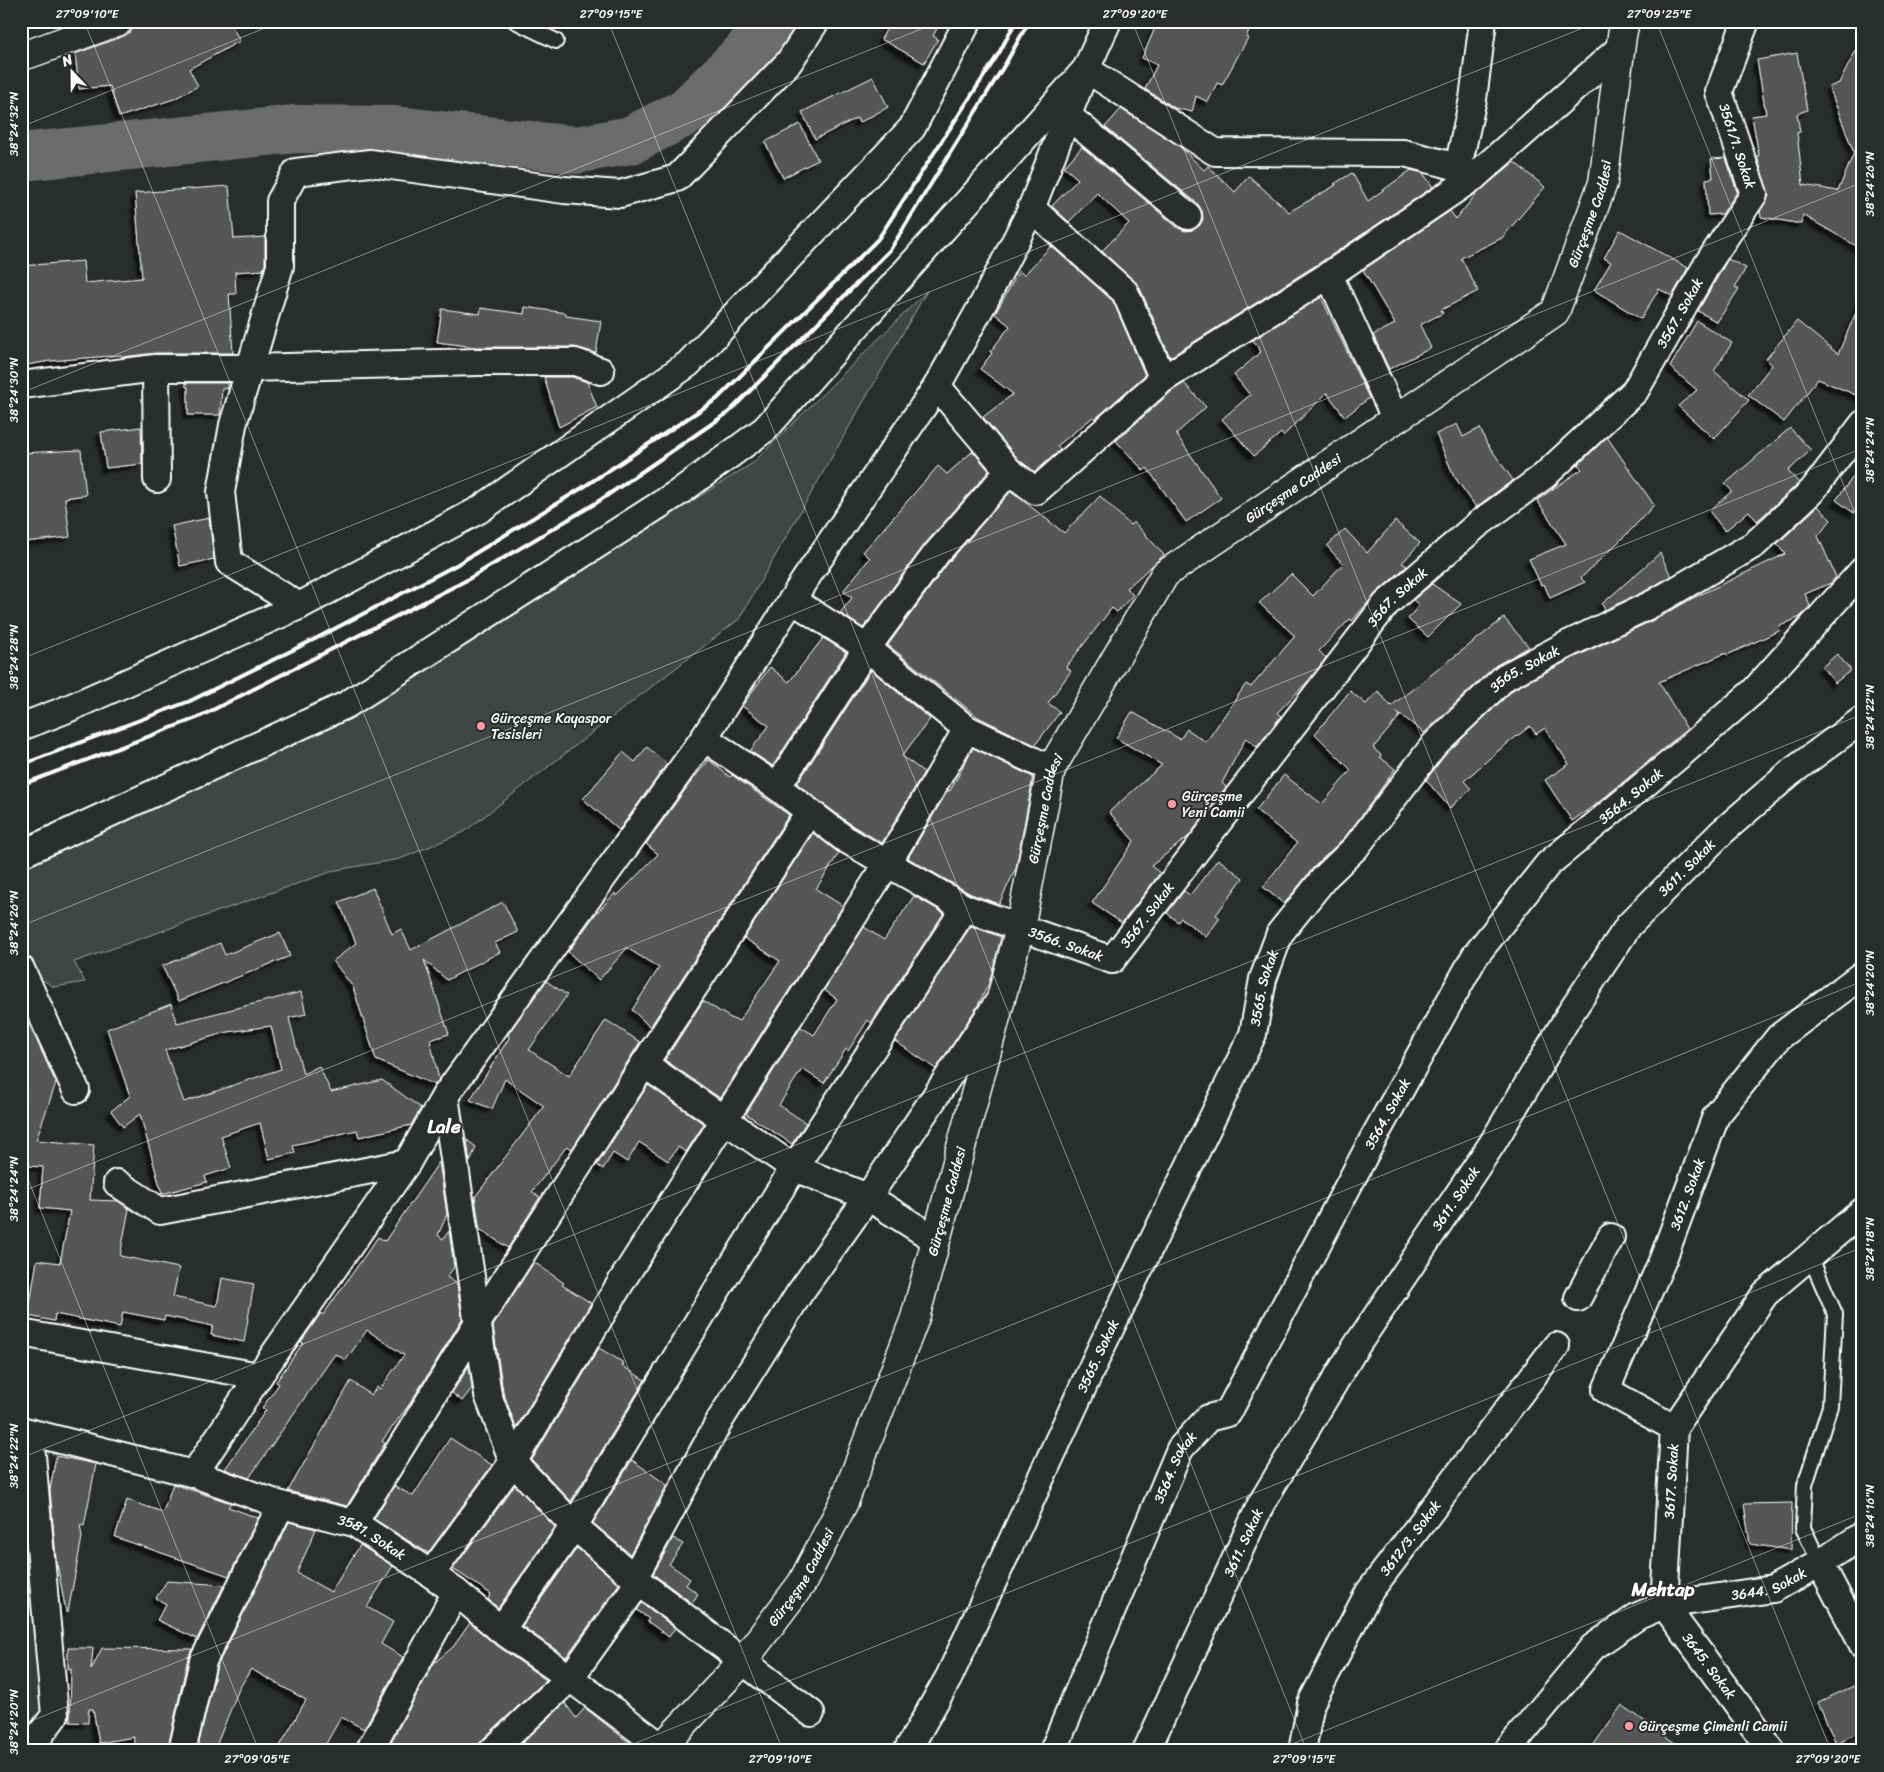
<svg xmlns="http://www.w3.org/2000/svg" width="1884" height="1772" font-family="Sriracha,sans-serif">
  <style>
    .built { fill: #373a3b }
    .green { fill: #414445; stroke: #a0a2a2 }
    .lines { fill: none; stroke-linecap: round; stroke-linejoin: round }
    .river { stroke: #6a6c6d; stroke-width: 48 }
    .building { fill: #555758; stroke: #fff; fill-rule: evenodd; filter: url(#shadow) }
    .lane-casing { stroke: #fff; stroke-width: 18 }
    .street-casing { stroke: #fff; stroke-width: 30 }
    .secondary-casing { stroke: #fff; stroke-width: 31 }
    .lane { stroke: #2a2d2e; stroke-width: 14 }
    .street { stroke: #2a2d2e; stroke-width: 26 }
    .secondary { stroke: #2a2d2e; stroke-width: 28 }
    .rail { stroke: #fff; stroke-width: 4 }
    .ticks { fill: none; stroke: #fff; stroke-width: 1; stroke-opacity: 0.45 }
    .poi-dot { fill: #ff9aa2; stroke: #2a2d2e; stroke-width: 2 }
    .labels { text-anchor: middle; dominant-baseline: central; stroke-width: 4; stroke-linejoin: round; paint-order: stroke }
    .street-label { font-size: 14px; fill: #fff; stroke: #2a2d2e }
    .poi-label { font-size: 14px; fill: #fff; stroke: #2a2d2e; text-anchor: start }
    .district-label { font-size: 19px; font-weight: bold; fill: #fff; stroke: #2a2d2e }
    .neatline { fill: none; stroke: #fff; stroke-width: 2 }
    .ticks-label { font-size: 12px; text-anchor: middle; fill: #fff }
  </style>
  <defs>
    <filter id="shadow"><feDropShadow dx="-4.5" dy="4.5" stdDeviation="1" flood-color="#0009"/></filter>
  </defs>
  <rect width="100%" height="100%" fill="#2a2d2e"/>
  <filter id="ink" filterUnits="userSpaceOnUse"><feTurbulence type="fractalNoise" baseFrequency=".02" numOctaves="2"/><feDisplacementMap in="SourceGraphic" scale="10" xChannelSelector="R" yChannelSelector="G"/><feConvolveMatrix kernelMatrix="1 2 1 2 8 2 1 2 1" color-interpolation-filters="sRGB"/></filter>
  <g filter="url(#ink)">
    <!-- built -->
    <path class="built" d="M21,1460L31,1462L40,1722L21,1746Z"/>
    <!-- green -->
    <path class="green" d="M927,291L739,619L464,832L400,859L336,870L74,962L85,982L54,987L36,976L21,941V869L351,714L753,463Z"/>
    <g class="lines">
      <!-- river -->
      <path class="river" d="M21,157L295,129L396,130L576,150L631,140L686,112L747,52L771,21"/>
    </g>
    <!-- building -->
    <g class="building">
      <path d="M146,21H229L240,41L189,69L198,86L174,99L119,117L110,86L79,89L75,54L124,36L131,31L133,27Z"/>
      <path d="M891,21H941L933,36L938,39L924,63L881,39Z"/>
      <path d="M1158,21H1253L1246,37L1248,38L1222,85L1217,83L1208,102L1196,96L1192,112L1175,108L1145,89L1157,65L1142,58Z"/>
      <path d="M1863,37V250L1803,215L1802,224L1761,217L1760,211L1769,196L1757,156H1759L1752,116L1766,114L1757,60L1797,53L1807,110L1797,114L1800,132L1797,133L1803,185L1838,191L1854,153L1829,87L1839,83Z"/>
      <path d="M873,77L888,107L859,123L857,118L815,139L802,112Z"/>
      <path d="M1121,109L1179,146L1204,170L1208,166L1235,192L1249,176L1289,212L1336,185L1334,184L1352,173L1368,201L1411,170L1423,173L1433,187L1321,262L1170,357L1139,286L1102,251L1129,223L1097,193L1069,222L1052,206L1078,179L1064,167L1082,147L1178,228L1185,231L1193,230L1200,225L1203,219L1202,211L1198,204L1105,127Z"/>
      <path d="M800,124L818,160L783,178L765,142Z"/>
      <path d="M1726,158L1737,192L1722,214L1708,215L1706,179L1713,178L1711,159Z"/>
      <path d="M1514,162L1545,187L1502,238L1461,258L1478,291L1441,310L1443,313L1420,325L1431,348L1389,369L1373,335L1395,324L1363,270L1450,211L1456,219L1477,193Z"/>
      <path d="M229,186L234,239L265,237V264L263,270L235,272L236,294H229L233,353H156L122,357L121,355L50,361L21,366V266L83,261L85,283L142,278L135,193Z"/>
      <path d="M1620,230L1688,268L1672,296L1659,289L1641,319L1594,290L1611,262L1604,258Z"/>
      <path d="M1051,246L1113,301L1145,375L1095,419L1093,417L1057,446L1060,450L1035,472L1019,460L983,417L1013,394L980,369L992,353L990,352L1010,326L995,314L1019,271L1024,275Z"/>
      <path d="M1728,259L1746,268L1735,287L1739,289L1717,322L1698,311Z"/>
      <path d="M1863,296V398L1818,379L1784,422L1748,395L1772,365L1766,359L1797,321L1838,354Z"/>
      <path d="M1321,297L1369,398L1345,417L1327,393L1283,436L1281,433L1254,456L1222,419L1250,395L1234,375L1261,352L1253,340Z"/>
      <path d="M525,307L566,313V316L601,321L596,353L575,347H475L437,342L442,309L480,314L481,308L524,314Z"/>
      <path d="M1697,321L1732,343L1714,371L1749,400L1714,439L1678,406L1697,390L1670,367Z"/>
      <path d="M544,377H572L587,382L597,407L559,427Z"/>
      <path d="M186,383H228V389L222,388L220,415H188V387H186Z"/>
      <path d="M1184,383L1206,407L1176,434L1221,498L1186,522L1147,468L1144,471L1116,441L1172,391Z"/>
      <path d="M1457,424L1463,437L1480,428L1486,442L1513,480L1476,507L1454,476L1436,434Z"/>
      <path d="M141,427L142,464L106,468L101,432Z"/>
      <path d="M1790,428L1811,450L1788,471L1799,483L1757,521L1749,511L1725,531L1709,511L1732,491L1725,484Z"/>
      <path d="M1607,437L1654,505L1631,530L1581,578L1585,582L1550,598L1544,584L1541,585L1529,559L1566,544L1537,500L1582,469L1578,465Z"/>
      <path d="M81,450L86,495L65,498L70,537L25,542L21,496V453Z"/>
      <path d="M973,451L989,471L925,544L863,628L840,613L852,598L843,591L870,558L863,552L938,466L947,474Z"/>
      <path d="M1863,463V501L1854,513L1836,500Z"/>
      <path d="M1011,491L1064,533L1100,496L1130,525L1134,522L1164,555L1127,588L1133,595L1117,612L1112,608L1066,667L1071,671L1048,703L1060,712L1035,745L978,717L888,645L948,563Z"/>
      <path d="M1818,506L1831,520L1818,536L1836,577L1831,583L1805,594L1810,606L1800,617L1778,627L1781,630L1727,655L1726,653L1659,682L1687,729L1599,802L1572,821L1545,780L1569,764L1545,728L1536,734L1530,726L1498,751L1464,781L1471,789L1450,808L1426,780L1445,755L1514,689L1573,658L1660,617L1693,598L1785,554L1777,544Z"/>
      <path d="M209,518L214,559L180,566L172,526Z"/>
      <path d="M1395,521L1420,543L1402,563L1407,566L1376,593L1352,621L1350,619L1319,651L1326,658L1310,679L1277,713L1281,716L1257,747L1246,738L1222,783L1226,787L1189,836L1151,866L1160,873L1122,923L1092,903L1134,841L1109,812L1162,765L1116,738L1132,712L1180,739L1187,729L1206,742L1246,684L1251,687L1295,636L1259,603L1291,574L1313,596L1343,564L1327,546L1345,529L1367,553Z"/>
      <path d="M1660,553L1671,576L1647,590L1605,610L1602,604Z"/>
      <path d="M1432,584L1461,604L1428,637L1408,619L1419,605L1413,600Z"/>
      <path d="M1504,618L1529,647L1495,666L1424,733L1396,711L1400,716L1373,748L1381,755L1380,757L1395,769L1371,803L1345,837L1313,868L1284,904L1263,887L1297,843L1256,810L1284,775L1322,804L1351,770L1315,734L1350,691L1366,704L1378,691L1391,706Z"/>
      <path d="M823,638L846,652L773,766L750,751L769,726L742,706L770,667L789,682Z"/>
      <path d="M1837,654L1851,670L1835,683L1822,667Z"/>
      <path d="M871,670L930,719L902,756L924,772L882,843L853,826L797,784Z"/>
      <path d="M647,747L667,764L619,830L583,799L623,752L635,762Z"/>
      <path d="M973,748L1033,777L1016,868L999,904L971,894L908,858L948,790L950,791Z"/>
      <path d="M709,760L730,777L732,775L789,815L650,1027L632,1010L659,968L627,948L599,980L568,952L595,915L615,893L617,896L658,854L646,844L693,779Z"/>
      <path d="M813,833L839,853L816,889L843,906L720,1098L665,1060L703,1001L734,1020L735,1019L739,1021L780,961L744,938Z"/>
      <path d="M1218,859L1243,878L1216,915L1220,918L1206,937L1181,918L1178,922L1167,913L1184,891L1190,895Z"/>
      <path d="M373,888L392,934L401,929L411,950L503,902L518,932L495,943L500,952L447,980L424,960L449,1034L430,1040L439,1079L435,1085L376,1060L353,987L333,961L356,943L339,902Z"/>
      <path d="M914,896L944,913L871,1023L868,1020L848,1051L846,1049L824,1083L802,1069L779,1105L806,1123L792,1144L746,1114L801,1027L814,1035L837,999L824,990L864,927L884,940Z"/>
      <path d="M971,926L1001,937L989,983L977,1007L936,1069L895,1041Z"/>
      <path d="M280,933L290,956L179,1001L162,966L220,943L225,955Z"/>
      <path d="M546,981L567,995L529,1050L569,1076L606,1020L640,1042L572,1149L567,1146L532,1192L540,1197L508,1248L481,1230L480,1231L475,1197L544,1106L505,1079L492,1109L470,1100L509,1038L508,1034Z"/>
      <path d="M301,992L306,1014L289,1018L303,1074L319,1066L331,1092L382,1080L421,1108L411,1125L359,1137L357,1130L293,1145L295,1153L269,1159L260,1123L221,1136L231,1168L205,1176L207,1182L162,1194L140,1114L123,1127L111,1111L130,1096L107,1029L171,1004L177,1023ZM271,1026L281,1069L184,1102L165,1050L228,1032Z"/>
      <path d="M21,1006L56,1083L36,1140L94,1145L90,1200L118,1201L129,1209L120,1256L179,1268L173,1297L217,1306L222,1278L254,1284L244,1342L211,1335L213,1326L165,1316L164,1320L123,1312L120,1327L55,1314L54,1321L28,1316L37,1260L60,1263L70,1211L40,1208L43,1167L27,1166L24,1174L21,1173V1109L26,1095L21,1082Z"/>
      <path d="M648,1085L704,1124L686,1152L678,1147L668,1161L639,1142L627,1162L613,1153L603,1169L597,1165Z"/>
      <path d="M467,1140L476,1147L470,1162Z"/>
      <path d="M439,1162L447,1214L438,1235L443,1239L449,1231L454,1267L447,1277L457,1284L462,1319L411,1402L382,1441L385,1443L347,1506L288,1491L351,1381L371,1395L377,1387L380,1389L404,1355L367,1330L346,1360L335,1354L249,1478L225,1469L266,1410L262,1408L279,1384L276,1382L303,1343L301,1342L321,1313L323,1315L378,1237L385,1241Z"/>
      <path d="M534,1262L564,1283L562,1285L591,1303L516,1428L503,1391L493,1326Z"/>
      <path d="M599,1348L624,1363L622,1366L645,1380L571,1501L532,1460Z"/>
      <path d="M469,1366L472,1388L462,1401L452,1393Z"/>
      <path d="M450,1438L492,1465L428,1553L374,1519L394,1486L413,1496Z"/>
      <path d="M56,1456L96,1464L84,1526L80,1525L82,1537L68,1612H66L56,1558L50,1490Z"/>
      <path d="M632,1460L667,1485L630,1554L593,1523Z"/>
      <path d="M173,1484L231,1503L228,1507L258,1518L229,1576L115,1537L127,1500L163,1512Z"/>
      <path d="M515,1485L555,1527L498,1608L488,1599L491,1594L453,1569Z"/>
      <path d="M1792,1503L1791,1550L1750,1544L1744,1504Z"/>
      <path d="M289,1522L316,1529L297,1573L331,1592L360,1545L393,1566L367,1607L393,1622L381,1644L403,1657L364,1729L341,1717L322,1751H277L306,1700L251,1669L239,1689L214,1751H197L217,1666Z"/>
      <path d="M673,1538L683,1544L669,1564L690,1579L686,1585L698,1594L692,1603L653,1574Z"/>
      <path d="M577,1548L619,1584L566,1657L522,1626Z"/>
      <path d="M167,1581L224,1585L197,1639L157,1620L166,1604L156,1598Z"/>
      <path d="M642,1603L675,1628L669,1637L647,1621L649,1619L637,1610Z"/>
      <path d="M470,1623L492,1642L546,1680L482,1740L478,1746L477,1751H386L434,1663L453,1647Z"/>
      <path d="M68,1648H93L91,1670L102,1648L192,1649L188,1658L167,1751H133L134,1737L99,1743L93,1709H89L88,1723L70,1722L71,1669H68Z"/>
      <path d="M1863,1682V1731L1836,1743L1818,1702Z"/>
      <path d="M565,1703L576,1718L585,1708L640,1751H514Z"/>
      <path d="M1622,1705L1686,1751H1589Z"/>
    </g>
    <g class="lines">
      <defs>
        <g id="lane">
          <path d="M515,21L556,41"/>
          <path d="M1810,1256L1835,1314L1830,1406L1805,1485L1803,1528L1820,1563"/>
        </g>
        <g id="street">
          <path d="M1067,115L1188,216"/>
          <path d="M1458,167L1473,99L1483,21"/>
          <path d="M1031,208L1125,292L1163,379"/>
          <path d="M1329,275L1395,418"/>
          <path d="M156,368L157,479"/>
          <path d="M21,385L156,368H249L478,362H575L601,371"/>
          <path d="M937,386L1009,471L1036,491L1163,379L1329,275L1474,177L1620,48"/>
          <path d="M792,600L867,648L967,729L1051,769"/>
          <path d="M299,606L229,562L221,492L233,425L280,266V201L296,172L370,163L564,190L620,194L677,178L789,62L816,21"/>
          <path d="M21,727L65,710L299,606L479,510L688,364L912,128L968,21"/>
          <path id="s1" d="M704,738L777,787L845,839L965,908L1112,960L1386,604L1477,525L1544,476L1635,391L1708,263L1754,194L1719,92L1746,21"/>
          <path d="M777,787L867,648L936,554L1009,471"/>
          <path d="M21,854L346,705L678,493L765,429L1086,69L1108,21"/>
          <path d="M21,969L76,1090"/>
          <path d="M644,1064L809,812"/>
          <path d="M445,1096L704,738L804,581L937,386L984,302L1029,214L1086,69L1215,152L1404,153L1458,167L1474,177"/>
          <path d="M117,1183L160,1211L407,1163"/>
          <path d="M1578,1298L1611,1237"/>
          <path d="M21,1333L259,1376"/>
          <path id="s2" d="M1674,1428L1606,1390L1663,1259L1716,1116L1779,1037L1863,974"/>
          <path id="s3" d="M21,1430L194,1474L281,1505L354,1523L431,1574L456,1592L501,1630L570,1678L667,1751"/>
          <path d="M194,1474L259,1376L407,1163L445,1096L488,1395L513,1462L574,1526L639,1582"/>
          <path d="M354,1523L478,1322L644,1064L794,1168L868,1197L936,1240"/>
          <path d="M1820,1563L1863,1645"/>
          <path d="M431,1574L513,1462L623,1279L887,864L967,729"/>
          <path d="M634,1578L720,1420L799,1294L868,1197L997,1004"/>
          <path d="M501,1630L574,1526L720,1285L794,1168L965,908"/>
          <path d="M28,1751L55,1715L30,1433"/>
          <path d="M182,1751L203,1661L281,1505"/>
          <path d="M369,1751L456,1592"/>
          <path d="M492,1751L570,1678L639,1582L811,1713"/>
          <path id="s4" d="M907,1751L949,1677L1101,1348L1253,1034L1263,979L1280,933L1325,877L1356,847L1434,745L1505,677L1566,645L1654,603L1755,544L1812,491L1863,424"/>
          <path id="s5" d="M1053,1751L1180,1449L1208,1418L1228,1413L1373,1139L1475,956L1548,864L1680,755L1754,691L1863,570"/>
          <path id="s6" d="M1146,1751L1261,1504L1355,1348L1492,1144L1571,1012L1629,925L1722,832L1790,773L1863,719"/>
          <path id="s7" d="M1302,1751L1311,1703L1369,1592L1556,1346"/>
          <path id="s8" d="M1507,1751L1593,1647L1638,1616L1664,1605L1674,1428L1765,1294L1863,1211"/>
          <path id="s9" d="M1772,1751L1664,1605L1773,1589L1820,1563L1863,1535"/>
        </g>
        <g id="secondary">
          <path d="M21,54H29L119,21"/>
          <path id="s10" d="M658,1751L743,1661L802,1583L844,1502L915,1318L1020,928L1051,769L1165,574L1555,312L1603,183L1622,36L1625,21"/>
        </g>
      </defs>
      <!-- lane casing -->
      <use href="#lane" class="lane-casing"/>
      <!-- street casing -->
      <use href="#street" class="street-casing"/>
      <!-- secondary casing -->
      <use href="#secondary" class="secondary-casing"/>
      <!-- lane -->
      <use href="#lane" class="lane"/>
      <!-- street -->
      <use href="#street" class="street"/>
      <!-- secondary -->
      <use href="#secondary" class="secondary"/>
      <!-- rail -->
      <g class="rail">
        <path d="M21,765L190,701L317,638L456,565L582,488L717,399L878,239L999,53L1016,21"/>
        <path d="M21,785L197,718L465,581L596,503L729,412L890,250L1007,61L1029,21"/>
      </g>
    </g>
  </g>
  <!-- ticks -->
  <path class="ticks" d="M84,21L783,1751M608,21L1307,1751M1132,21L1831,1751M1656,21L1863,533M21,127L282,21M21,393L941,21M21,659L1600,21M21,926L1863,182M21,1162L259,1751M21,1192L1863,448M21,1458L1863,714M21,1725L1863,981M616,1751L1863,1247M1275,1751L1863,1513"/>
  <!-- markers -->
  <g class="poi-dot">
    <circle cx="481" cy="726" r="5"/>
    <circle cx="1172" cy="804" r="5"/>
    <circle cx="1629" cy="1726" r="5"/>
  </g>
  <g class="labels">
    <!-- street labels -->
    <g class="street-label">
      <text transform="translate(1737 146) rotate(72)">3561/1. Sokak</text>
      <text stroke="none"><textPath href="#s10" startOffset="1876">Gürçeşme Caddesi</textPath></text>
      <text stroke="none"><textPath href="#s1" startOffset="1335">3567. Sokak</textPath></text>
      <text stroke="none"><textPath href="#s10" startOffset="1456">Gürçeşme Caddesi</textPath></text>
      <text stroke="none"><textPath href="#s1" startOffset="930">3567. Sokak</textPath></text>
      <text stroke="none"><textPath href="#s4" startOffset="1264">3565. Sokak</textPath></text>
      <text stroke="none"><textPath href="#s5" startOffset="1134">3564. Sokak</textPath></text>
      <text stroke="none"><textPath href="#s10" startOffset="1036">Gürçeşme Caddesi</textPath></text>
      <text stroke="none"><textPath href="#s6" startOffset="1040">3611. Sokak</textPath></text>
      <text stroke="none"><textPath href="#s1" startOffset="525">3567. Sokak</textPath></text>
      <text stroke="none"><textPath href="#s1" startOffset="419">3566. Sokak</textPath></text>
      <text stroke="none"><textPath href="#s4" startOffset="844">3565. Sokak</textPath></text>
      <text stroke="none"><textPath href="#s5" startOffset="729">3564. Sokak</textPath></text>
      <text stroke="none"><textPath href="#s2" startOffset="290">3612. Sokak</textPath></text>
      <text stroke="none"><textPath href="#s6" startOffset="635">3611. Sokak</textPath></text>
      <text stroke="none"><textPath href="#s10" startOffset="631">Gürçeşme Caddesi</textPath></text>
      <text stroke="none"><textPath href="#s4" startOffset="439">3565. Sokak</textPath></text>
      <text stroke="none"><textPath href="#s5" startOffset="309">3564. Sokak</textPath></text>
      <text stroke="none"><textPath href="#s8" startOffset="342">3617. Sokak</textPath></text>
      <text stroke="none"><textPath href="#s3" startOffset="368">3581. Sokak</textPath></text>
      <text stroke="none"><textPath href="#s7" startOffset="242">3612/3. Sokak</textPath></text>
      <text stroke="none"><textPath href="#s6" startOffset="230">3611. Sokak</textPath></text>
      <text stroke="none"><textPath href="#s10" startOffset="226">Gürçeşme Caddesi</textPath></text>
      <text stroke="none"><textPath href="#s9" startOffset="289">3644. Sokak</textPath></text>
      <text transform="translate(1709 1666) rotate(53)">3645. Sokak</text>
    </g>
    <!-- poi labels -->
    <g class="poi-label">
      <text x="491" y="718">Gürçeşme Kayaspor<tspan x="491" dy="16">Tesisleri</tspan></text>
      <text x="1182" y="796">Gürçeşme<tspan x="1182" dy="16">Yeni Camii</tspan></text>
      <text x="1639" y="1726">Gürçeşme Çimenli Camii</text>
    </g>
    <!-- district labels -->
    <g class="district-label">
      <text x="444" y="1126">Lale</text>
      <text x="1663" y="1589">Mehtap</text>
    </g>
  </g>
  <!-- margin -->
  <rect width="1884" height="1772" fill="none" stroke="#2a2d2e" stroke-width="55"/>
  <!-- north arrow -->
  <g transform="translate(72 72) rotate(338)" stroke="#2a2d2e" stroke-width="4" paint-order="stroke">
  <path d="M0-4L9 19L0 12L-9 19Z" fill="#ffffff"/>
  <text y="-8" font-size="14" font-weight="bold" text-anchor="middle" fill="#ffffff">N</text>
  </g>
  <rect x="28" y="28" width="1828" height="1716" class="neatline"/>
  <g class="ticks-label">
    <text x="87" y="18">27°09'10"E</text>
    <text x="611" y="18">27°09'15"E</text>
    <text x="1135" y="18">27°09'20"E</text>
    <text x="1659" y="18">27°09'25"E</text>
    <text transform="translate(14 124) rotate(-90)" y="4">38°24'32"N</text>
    <text transform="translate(1870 184) rotate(-90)" y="4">38°24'26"N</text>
    <text transform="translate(14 390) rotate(-90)" y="4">38°24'30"N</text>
    <text transform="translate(1870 450) rotate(-90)" y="4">38°24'24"N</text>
    <text transform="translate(14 657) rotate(-90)" y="4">38°24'28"N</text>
    <text transform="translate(1870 717) rotate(-90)" y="4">38°24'22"N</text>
    <text transform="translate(14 923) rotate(-90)" y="4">38°24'26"N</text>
    <text transform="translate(1870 983) rotate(-90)" y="4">38°24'20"N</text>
    <text transform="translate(14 1189) rotate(-90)" y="4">38°24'24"N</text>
    <text transform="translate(1870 1249) rotate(-90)" y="4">38°24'18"N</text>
    <text transform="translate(14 1456) rotate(-90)" y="4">38°24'22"N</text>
    <text transform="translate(1870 1516) rotate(-90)" y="4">38°24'16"N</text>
    <text transform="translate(14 1722) rotate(-90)" y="4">38°24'20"N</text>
    <text x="257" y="1763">27°09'05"E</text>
    <text x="780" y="1763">27°09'10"E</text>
    <text x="1304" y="1763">27°09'15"E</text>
    <text x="1828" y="1763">27°09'20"E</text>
  </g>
</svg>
